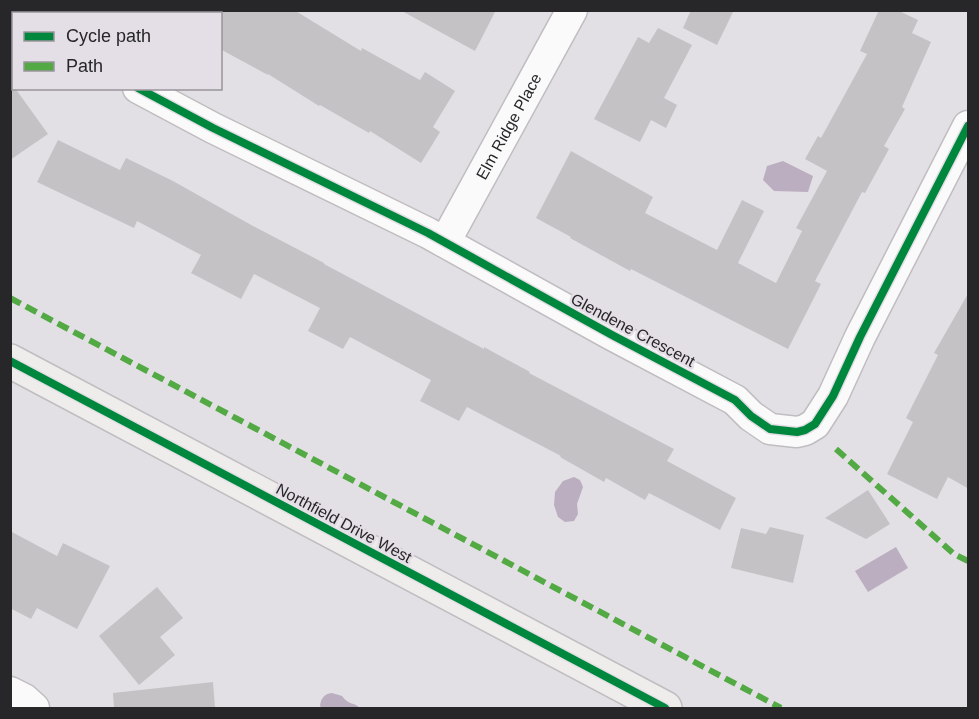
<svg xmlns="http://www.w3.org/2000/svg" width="979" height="719" font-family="Helvetica,sans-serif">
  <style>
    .water { fill: #bbaec1 }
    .building { fill: #c5c2c6 }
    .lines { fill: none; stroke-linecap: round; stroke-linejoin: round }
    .street-casing { stroke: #c0bdc1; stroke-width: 33 }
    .secondary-casing { stroke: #c0bdc1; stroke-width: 36 }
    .street { stroke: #fbfafb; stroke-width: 30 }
    .secondary { stroke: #efedeb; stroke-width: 33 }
    .quiet { stroke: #53aa44; stroke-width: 6; stroke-dasharray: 12 6; stroke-linecap: butt }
    .cycleway-casing { stroke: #e4dfe6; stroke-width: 11 }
    .cycleway { stroke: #00873e; stroke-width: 8 }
    .labels { text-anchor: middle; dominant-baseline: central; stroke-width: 5; stroke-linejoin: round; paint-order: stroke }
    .street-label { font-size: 16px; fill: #272628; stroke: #e4dfe6 }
  </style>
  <rect width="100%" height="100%" fill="#e3e0e5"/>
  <!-- water -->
  <g class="water">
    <path d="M783,161L813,176L808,192L774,191L763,180L767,166Z"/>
    <path d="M574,477L580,480L583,487L577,504L578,514L574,521L565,522L558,517L554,505L555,492L563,481Z"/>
    <path d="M896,547L908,568L868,592L855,571Z"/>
    <path d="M332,693L342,696C348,705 354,702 360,708H322L320,706C321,698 324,694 332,693Z"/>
  </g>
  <!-- building -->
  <g class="building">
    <path d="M220,10H294L361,51L362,48L420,80L425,72L455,91L433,127L440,132L421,163L370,131L369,133L320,105L319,106L268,74V75L220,49Z"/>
    <path d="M400,10H496L475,51Z"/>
    <path d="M691,10H734L717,45L683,28Z"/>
    <path d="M879,10H897L918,20L912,33L931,42L902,107L905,109L884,146L889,149L865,193L862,192L815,281L821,284L788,349L631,269L630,271L570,238L571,237L536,218L571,151L653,197L645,213L717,250L742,200L764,211L738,263L776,283L802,231L796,228L827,171L805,159L818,136L821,138L867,54L860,51Z"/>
    <path d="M658,28L692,45L664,98L677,105L666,128L651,120L640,142L594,119L638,37L649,43Z"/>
    <path d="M10,82L14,88H15L48,134L10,160Z"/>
    <path d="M58,140L120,170L126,158L173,181L253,226L324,263V264L484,349V347L530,372L529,373L674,449L667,461L736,498L720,530L649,493L645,500L606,478L604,482L560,457L561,456L467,407L459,421L420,401L431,380L350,337L343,349L308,331L320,308L254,274L241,299L191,273L201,255L137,221L134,228L37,182Z"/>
    <path d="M969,292V489L948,477L937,499L887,474L913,422L906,418L938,355L934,353Z"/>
    <path d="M868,490L890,524L866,539L825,518Z"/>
    <path d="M770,527L804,535L793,583L731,568L741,528L766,534Z"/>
    <path d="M10,531L57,556L63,543L110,566L77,629L37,608L31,619L10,608Z"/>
    <path d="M157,587L183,618L160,637L175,655L139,685L99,636Z"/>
    <path d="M213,682L215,708H114L113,693Z"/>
  </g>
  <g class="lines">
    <defs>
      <g id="street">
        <path d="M107,14L108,10"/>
        <path d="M138,88L213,128L428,233L612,335L735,400L751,416L770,429L797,432L805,430L815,424L833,396L860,337L968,126"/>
        <path id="s1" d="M445,242L572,10"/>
        <path d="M10,692L24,699L34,708"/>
      </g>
      <path id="secondary" d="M10,361L665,708"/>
    </defs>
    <!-- street casing -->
    <use href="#street" class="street-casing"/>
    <!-- secondary casing -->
    <use href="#secondary" class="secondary-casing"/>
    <!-- street -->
    <use href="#street" class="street"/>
    <!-- secondary -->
    <use href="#secondary" class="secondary"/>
    <!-- quiet -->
    <g class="quiet">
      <path d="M10,298L781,708"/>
      <path d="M836,449L954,554L968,561"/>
    </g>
    <defs>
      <g id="cycleway">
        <path d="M138,88L213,128L428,233L612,335L735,400L751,416L770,429L797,432L805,430L815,424L833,396L860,337L968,126"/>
        <path d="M10,361L665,708"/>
      </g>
    </defs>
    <!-- cycleway casing -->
    <use href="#cycleway" class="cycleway-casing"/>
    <!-- cycleway -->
    <use href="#cycleway" class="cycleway"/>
  </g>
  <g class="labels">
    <!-- street labels -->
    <g class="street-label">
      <text stroke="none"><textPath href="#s1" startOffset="132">Elm Ridge Place</textPath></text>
      <text transform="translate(633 330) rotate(28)">Glendene Crescent</text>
      <text transform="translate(344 523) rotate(28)">Northfield Drive West</text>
    </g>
  </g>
  <!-- border -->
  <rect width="979" height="719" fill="none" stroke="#272628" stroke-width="24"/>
  <!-- legend -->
  <rect x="12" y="12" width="210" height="78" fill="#e4dfe6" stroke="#98959a" stroke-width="1.5"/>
  <rect x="24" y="32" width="30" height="9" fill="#00873e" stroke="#98959a" stroke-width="1.5"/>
  <text x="66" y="42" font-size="18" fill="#272628">Cycle path</text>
  <rect x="24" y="62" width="30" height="9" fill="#53aa44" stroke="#98959a" stroke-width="1.5"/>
  <text x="66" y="72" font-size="18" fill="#272628">Path</text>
</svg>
